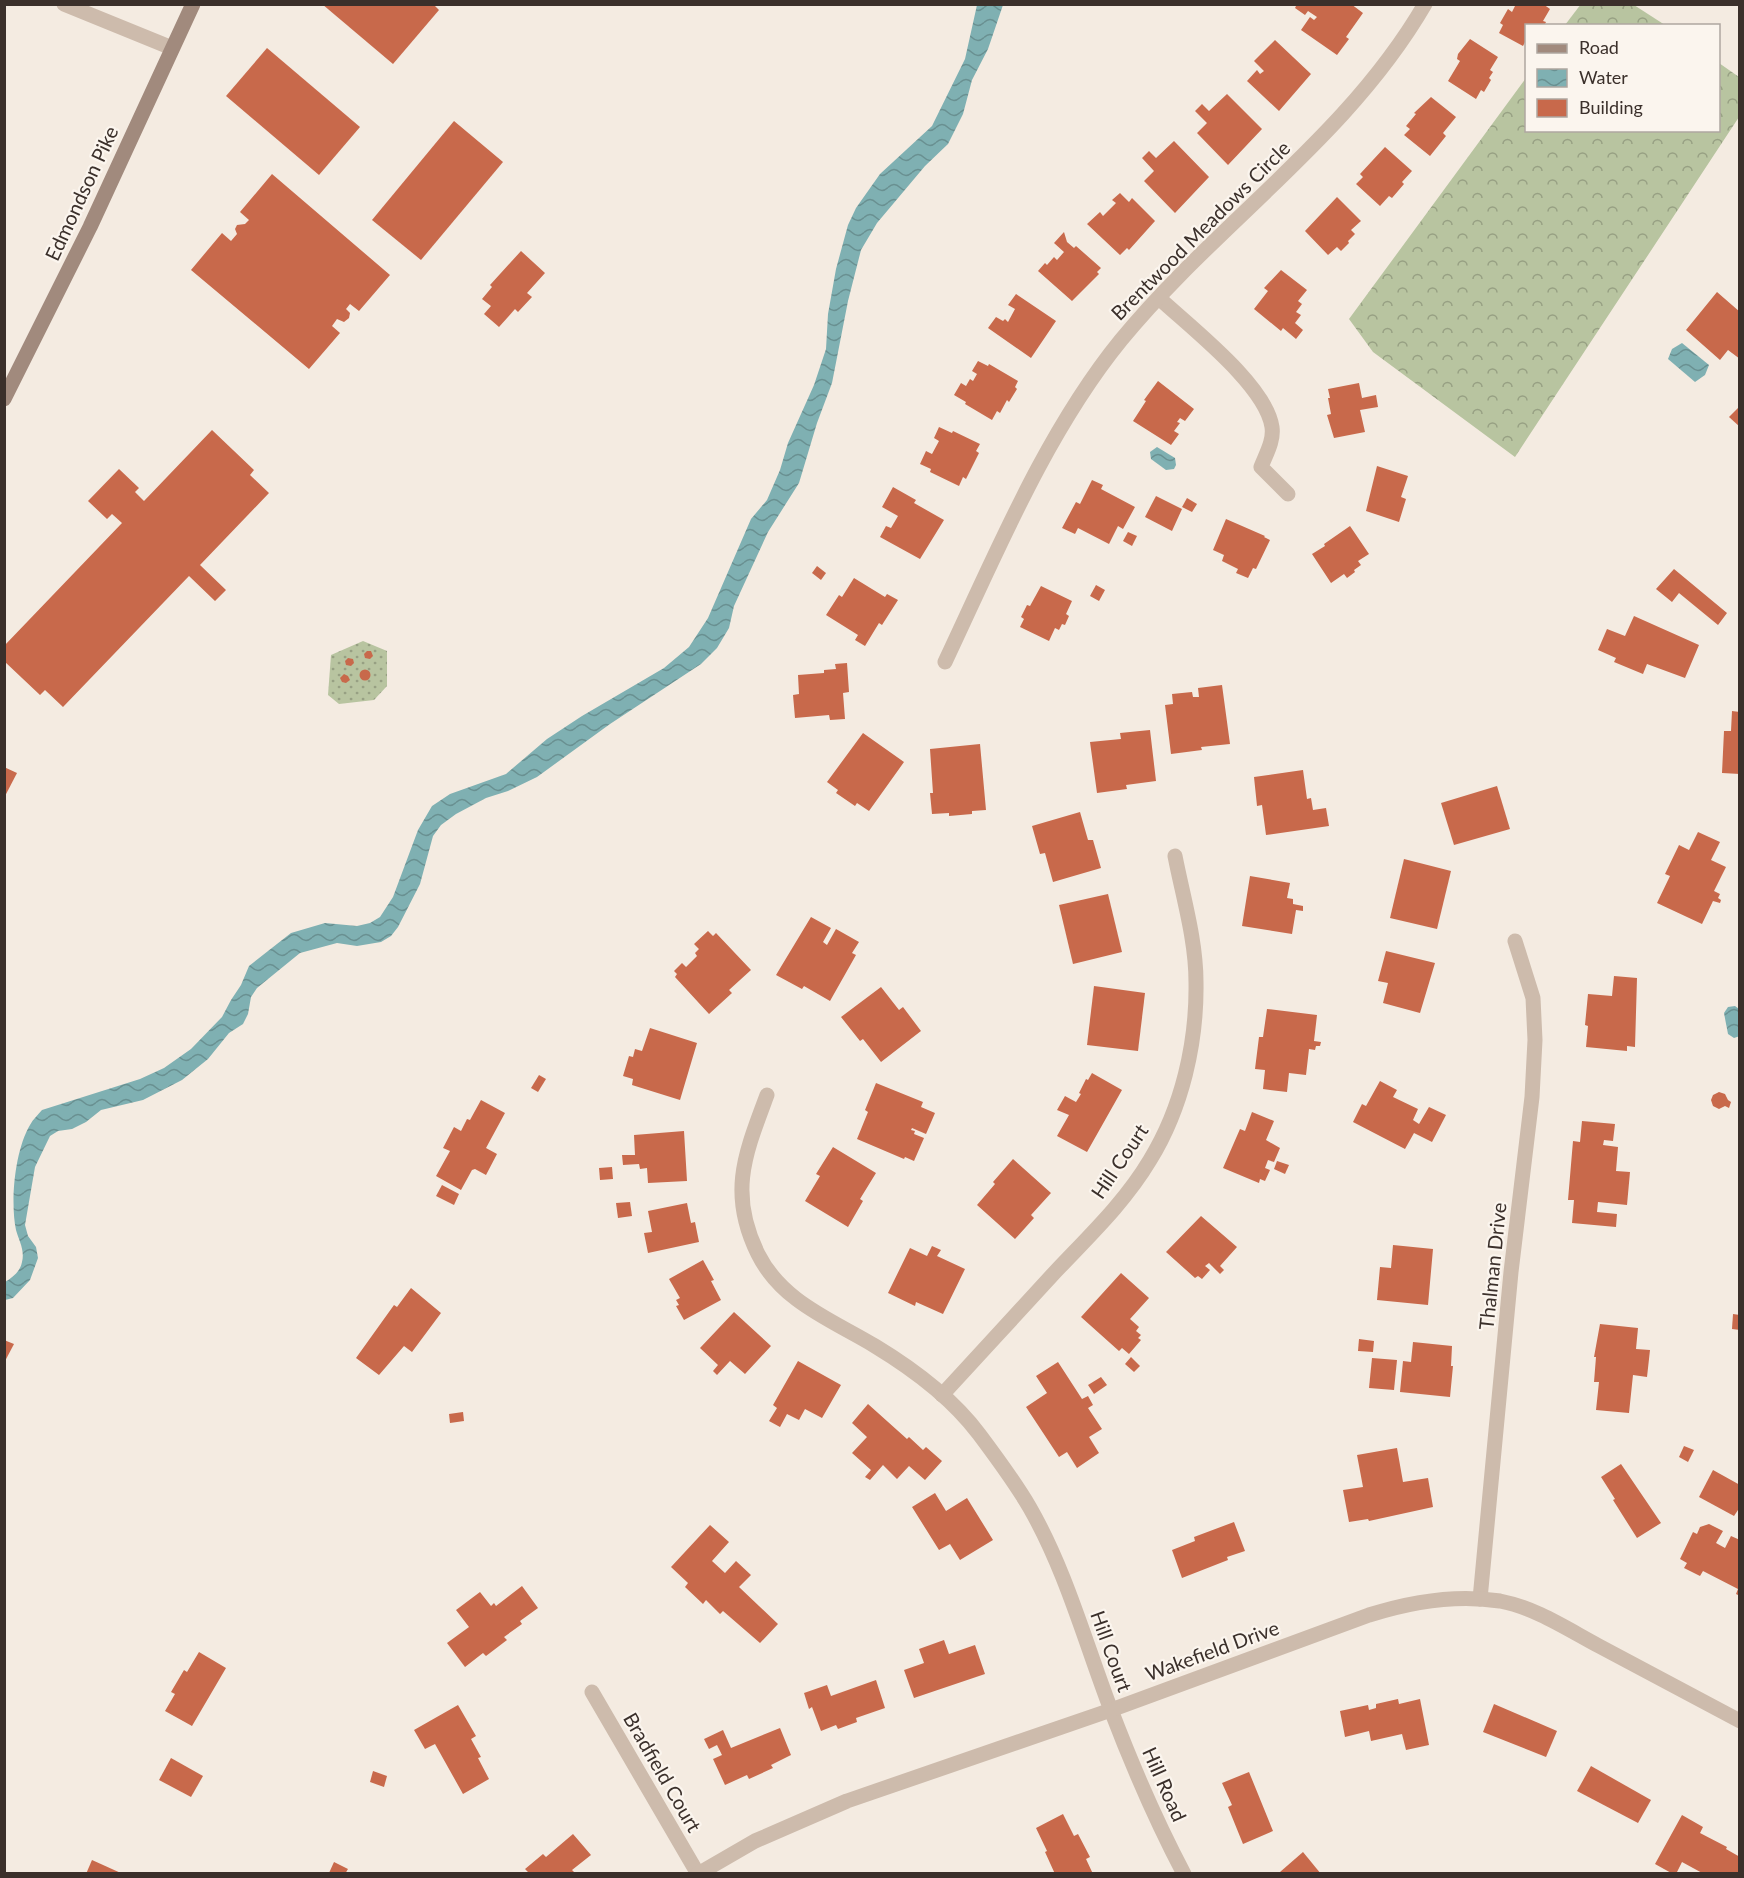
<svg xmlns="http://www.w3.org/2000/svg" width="1744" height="1878" font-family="Lato,sans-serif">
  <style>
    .forest { fill: url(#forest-crowns) }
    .park { fill: url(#park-dots) }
    .water { fill: url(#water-waves) }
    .building { fill: #c8694b }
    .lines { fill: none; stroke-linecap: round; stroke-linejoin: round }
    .minor { stroke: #cdbbac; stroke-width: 15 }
    .secondary { stroke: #a18a7d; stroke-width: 15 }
    .labels { text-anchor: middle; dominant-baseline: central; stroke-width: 4.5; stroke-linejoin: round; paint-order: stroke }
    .street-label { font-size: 20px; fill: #3b302b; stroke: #fbf5ee }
  </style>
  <defs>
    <pattern id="forest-crowns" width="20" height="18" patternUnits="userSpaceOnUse" patternTransform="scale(1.5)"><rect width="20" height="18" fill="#b8c4a0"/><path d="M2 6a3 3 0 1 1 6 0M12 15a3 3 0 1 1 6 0" fill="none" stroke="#97a083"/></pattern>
    <pattern id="park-dots" width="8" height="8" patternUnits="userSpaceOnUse" patternTransform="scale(1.5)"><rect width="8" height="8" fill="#b8c4a0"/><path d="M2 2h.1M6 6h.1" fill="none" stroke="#97a083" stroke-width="1.8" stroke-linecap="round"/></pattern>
    <pattern id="water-waves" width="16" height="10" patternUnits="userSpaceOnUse" patternTransform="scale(1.5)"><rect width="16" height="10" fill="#7fb0b2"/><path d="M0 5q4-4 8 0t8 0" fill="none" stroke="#699091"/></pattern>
  </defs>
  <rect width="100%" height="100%" fill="#f4ebe1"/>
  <!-- forest -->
  <g class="forest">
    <path d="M1581,4L1634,5L1665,25H1565Z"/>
    <path d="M1719,63L1739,77V117L1515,457L1373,352L1349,319L1526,78V130H1718Z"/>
  </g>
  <!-- park -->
  <path class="park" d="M363,641L387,651V686L374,700L339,704L328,695L331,655Z"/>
  <!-- water -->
  <g class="water">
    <path d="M977,5H1003L988,49L972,80L963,114L948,144L925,166L877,223L861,250L848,301L832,383L817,423L799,483L768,532L734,606L729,628L717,648L701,664L610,724L537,777L508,791L486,798L456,814L441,825L433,836L420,884L398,927L391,936L381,942L357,946L337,943L300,953L257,988L251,997L248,1014L243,1024L229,1033L208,1059L182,1080L143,1100L101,1110L86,1122L72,1129L58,1131L50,1136L35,1167L25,1225L28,1236L36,1247L38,1258L30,1280L13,1298L5,1300V1282C13,1277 20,1272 22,1262C25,1250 19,1241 16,1230C10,1201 15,1150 30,1125C33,1119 38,1115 42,1110L140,1079L164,1068L191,1049L222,1017L231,1000L241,985L249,966L291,933L325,923L357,926L370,923L380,917L393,897L418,830L432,806L450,794L506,774L547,739L582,716L664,668L689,647L708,618L751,519L767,500L780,470L788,443L814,385L826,349L828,314L836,269L848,225L856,208L880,174L932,126L965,59Z"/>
    <path d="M1682,343L1709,365L1705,375L1695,382L1668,359L1672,349Z"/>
    <path d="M1157,447L1175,458L1176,465L1174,469L1166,470L1151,459L1150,452Z"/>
    <path d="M1735,1006L1739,1009L1740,1036L1734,1038L1728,1034L1724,1013L1728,1007Z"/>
  </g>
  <!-- building -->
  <g class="building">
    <path d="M322,4H433L439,10L393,64Z"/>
    <path d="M1297,4H1351L1363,13L1346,37L1349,39L1337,55L1301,30L1310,17L1314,20L1317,17L1308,11L1305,15L1295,8Z"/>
    <path d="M1516,4H1543L1550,9L1543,21L1546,22L1544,26H1526V40L1523,46L1499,33L1503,25L1500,23L1508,9L1512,12Z"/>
    <path d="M1470,39L1498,57L1490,70L1493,72L1489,78L1491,80L1484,92L1481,90L1476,99L1448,81L1460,61L1457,59L1458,54Z"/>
    <path d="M1275,40L1311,74L1279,111L1247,81L1257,70L1260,74L1264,71L1254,61Z"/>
    <path d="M267,48L360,127L319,175L226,96Z"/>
    <path d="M1227,94L1262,129L1228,165L1197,133L1207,123L1195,111L1202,104L1209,111Z"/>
    <path d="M1431,97L1456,117L1443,133L1446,136L1430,156L1404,135L1410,129L1406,126L1416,114L1414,113Z"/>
    <path d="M454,121L503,162L421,260L372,220Z"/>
    <path d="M1174,141L1209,177L1175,213L1144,181L1154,171L1142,158L1149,151L1156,158Z"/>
    <path d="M1385,147L1412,171L1402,182L1404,184L1392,198L1389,196L1380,206L1356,184L1363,177L1360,174Z"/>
    <path d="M272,174L390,275L359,311L350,304L346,309L350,313L349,318L344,322L337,319L332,326L340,333L309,369L191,270L222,233L231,241L237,234L235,229L237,225L245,224L249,220L240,212Z"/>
    <path d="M1120,193L1129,202L1132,198L1155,221L1129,250L1127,248L1120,255L1087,224L1100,212L1103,216L1116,203L1112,200Z"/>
    <path d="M1337,197L1361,221L1351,230L1355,234L1348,241L1349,243L1341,251L1337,247L1328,255L1305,231Z"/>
    <path d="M1064,232L1067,242L1074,248L1076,246L1101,268L1097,272L1099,274L1072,301L1038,271L1045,263L1047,265L1054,257L1057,260L1064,252L1054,243Z"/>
    <path d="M521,251L545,273L527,293L532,297L518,312L515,309L499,327L484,314L491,306L482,299L492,287L490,285Z"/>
    <path d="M1281,270L1307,290L1298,301L1302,304L1296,312L1301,315L1295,323L1303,330L1296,339L1283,328L1281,331L1254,309L1268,291L1264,288Z"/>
    <path d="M1717,292L1740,312V359L1728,350L1720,360L1686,330Z"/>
    <path d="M1016,294L1056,321L1031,358L988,328L996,317L1003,321L1005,319L1008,322L1015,309L1008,305Z"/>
    <path d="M978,361L988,366L989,364L1018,381L1015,387L1017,389L1009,402L1007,400L1000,413L997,411L992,420L965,404L966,402L954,395L961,383L966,386L970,379L973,381L977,374L972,371Z"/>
    <path d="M1158,381L1194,409L1185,421L1180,418L1177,422L1180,423L1174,431L1179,434L1171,445L1133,421L1146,401L1144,400Z"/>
    <path d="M1359,383L1362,398L1376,395L1378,407L1360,410L1365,432L1334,438L1327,415L1331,414L1328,398H1330L1328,389Z"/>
    <path d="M1740,406V427L1729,417Z"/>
    <path d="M939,427L952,433L953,431L980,444L976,451L979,453L966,479L963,477L959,486L930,472L931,469L920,464L926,451L932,454L939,441L934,438Z"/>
    <path d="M212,430L254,470L250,475L269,493L200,565L226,590L215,601L189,576L63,707L45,690L40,695L4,661V646L122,523L112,514L107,519L88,501L119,469L139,488L135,492L144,501Z"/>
    <path d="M1377,466L1408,476L1401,497L1406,499L1399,522L1366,511Z"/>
    <path d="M1092,480L1103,485L1101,489L1135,507L1123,529L1118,526L1109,544L1078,528L1075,534L1062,528L1076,502L1080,504Z"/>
    <path d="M893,487L916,500L914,503L944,520L920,559L880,537L886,526L891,528L898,516L882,507Z"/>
    <path d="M1156,496L1182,509L1172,531L1145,517Z"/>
    <path d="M1187,498L1197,504L1192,512L1182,507Z"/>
    <path d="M1226,519L1265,536L1264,537L1270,540L1256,569L1253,568L1248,578L1236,573L1238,569L1222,561L1224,555L1213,550Z"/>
    <path d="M1350,526L1369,554L1358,561L1361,565L1354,570L1355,572L1347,578L1344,574L1331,583L1312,554L1325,546L1324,544Z"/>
    <path d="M1128,532L1137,536L1132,546L1123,541Z"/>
    <path d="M817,566L826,573L821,580L812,573Z"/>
    <path d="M1674,569L1727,613L1718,625L1679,593L1672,602L1656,589Z"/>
    <path d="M854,578L885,597L887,594L898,600L882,625L879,623L865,646L855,640L858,635L826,615L839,595L842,597Z"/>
    <path d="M1096,585L1105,590L1099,601L1090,596Z"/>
    <path d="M1041,586L1072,601L1066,614L1069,616L1065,625L1062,624L1059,630L1055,628L1049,641L1020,627L1024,619L1021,617L1027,605L1030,606Z"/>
    <path d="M1634,616L1699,645L1685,678L1647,664L1643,674L1614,662L1616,658L1598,650L1607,629L1625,636Z"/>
    <path d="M367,651H371L373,656L370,659L365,658L364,654Z"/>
    <path d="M348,658L353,659L354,663L351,666L346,665L345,661Z"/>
    <path d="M847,663L849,692L843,693L845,719L830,720L829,715L795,718L793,695L799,694L798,675L824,673V670L836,669L835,664Z"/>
    <circle cx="365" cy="675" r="5.5"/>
    <path d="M344,674L348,676L350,680L346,683L342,682L340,678Z"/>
    <path d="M1222,685L1230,744L1201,747L1202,750L1171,754L1165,705L1173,704L1172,694L1192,692L1193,697H1199L1198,688Z"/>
    <path d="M1732,711L1740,712V774L1722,773L1724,731H1731Z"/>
    <path d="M1150,730L1156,781L1126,785L1127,789L1097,793L1090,742L1121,739L1120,733Z"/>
    <path d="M863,733L904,762L869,811L857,803L855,806L836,793L838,790L827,782Z"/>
    <path d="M980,744L986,810L972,811V814L949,816V813L932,814L930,793H933L930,749Z"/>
    <path d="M4,767L17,773L4,798Z"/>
    <path d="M1303,770L1307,799L1311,798L1313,810L1326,808L1329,826L1266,835L1262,805L1257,806L1254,777Z"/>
    <path d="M1497,786L1510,829L1454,845L1441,803Z"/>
    <path d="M1080,812L1088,840H1093L1101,868L1053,882L1045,853L1040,854L1032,826Z"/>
    <path d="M1698,832L1720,842L1711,860L1726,867L1714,891L1720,894L1718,898L1721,900L1720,903L1713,901L1702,924L1657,903L1670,876L1665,874L1679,845L1689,850Z"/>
    <path d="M1404,859L1451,871L1437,929L1390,918Z"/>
    <path d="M1250,876L1290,883L1287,898L1293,899V904L1303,906V911L1296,910L1292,934L1242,926Z"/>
    <path d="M1108,894L1122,952L1073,964L1059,905Z"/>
    <path d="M811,917L831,928L823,942L827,945L836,929L859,942L852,953L856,955L830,1001L804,986L802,989L776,975Z"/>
    <path d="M708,931L713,936L716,933L751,970L729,990L732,993L709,1014L675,977L677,974L674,971L682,963L686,967L697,956L695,953L699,949L694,944Z"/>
    <path d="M1386,951L1435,963L1420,1013L1383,1003L1388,983L1378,981Z"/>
    <path d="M1614,976L1637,978L1635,1047L1627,1046V1051L1586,1047L1588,1026L1585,1025L1588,994L1612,996Z"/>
    <path d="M1094,986L1145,993L1138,1051L1087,1045Z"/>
    <path d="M881,987L899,1010L903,1007L921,1031L881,1062L863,1039L860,1041L841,1017Z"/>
    <path d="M1267,1009L1317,1015L1314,1041L1321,1042L1320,1046H1316L1315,1050L1309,1049L1306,1075L1289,1073L1287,1092L1263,1089L1265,1070L1255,1069L1259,1037H1263Z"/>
    <path d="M650,1028L697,1043L680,1100L632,1085L633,1079L623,1076L629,1056L633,1057L635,1049L642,1051Z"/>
    <path d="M1092,1073L1122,1090L1087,1152L1057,1136L1069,1115L1057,1110L1065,1096L1076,1102L1081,1094L1079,1093L1086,1079L1088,1080Z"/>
    <path d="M539,1075L546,1079L538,1092L531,1088Z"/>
    <path d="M1380,1081L1397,1090L1393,1097L1418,1109L1413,1120L1419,1124L1429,1107L1446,1115L1432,1142L1414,1133L1405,1149L1353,1122L1362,1104L1366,1106Z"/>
    <path d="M876,1083L923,1102L921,1107L935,1113L926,1134L912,1128L911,1130L915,1131L914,1134L924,1138L914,1161L905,1157L904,1159L857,1139L868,1112L865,1110Z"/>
    <path d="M1719,1092L1725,1094L1728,1100L1731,1102L1729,1108L1725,1106L1719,1109L1713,1106L1711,1100L1713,1095Z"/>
    <path d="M481,1100L505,1113L486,1148L497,1154L486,1175L475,1169L472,1170L461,1190L436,1176L450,1151L443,1148L454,1127L461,1131L467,1119L470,1120Z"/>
    <path d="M1252,1112L1274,1121L1266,1140L1280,1148L1274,1162L1268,1160L1265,1168L1270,1170L1265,1181L1260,1179L1259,1183L1223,1168L1240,1129L1245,1131Z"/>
    <path d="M1582,1121L1615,1124L1613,1141L1604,1140L1603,1145L1618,1147L1616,1171L1630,1172L1627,1205L1598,1202L1597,1212L1617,1214L1616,1227L1572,1223L1574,1200H1568L1573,1141L1580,1142Z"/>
    <path d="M684,1131L687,1181L648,1183L647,1168L640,1169L639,1164L623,1165L622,1155H635L634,1135Z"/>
    <path d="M833,1147L876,1173L860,1199L863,1201L848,1227L805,1201L820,1176L816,1174Z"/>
    <path d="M1013,1159L1051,1193L1031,1215L1034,1218L1015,1239L977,1205L995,1184L993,1182Z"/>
    <path d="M1277,1161L1289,1165L1285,1174L1274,1169Z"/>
    <path d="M612,1167L613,1179L600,1180L599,1168Z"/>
    <path d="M442,1185L459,1194L454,1205L436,1196Z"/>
    <path d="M630,1202L632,1216L618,1218L616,1203Z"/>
    <path d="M687,1203L691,1223L695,1222L699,1242L648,1253L644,1233L652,1232L648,1211Z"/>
    <path d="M1201,1216L1237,1247L1220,1266L1224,1270L1220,1274L1209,1263L1205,1266L1210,1270L1202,1279L1198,1276L1195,1278L1166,1252Z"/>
    <path d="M1393,1245L1433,1249L1428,1305L1377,1300L1380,1267L1391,1268Z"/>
    <path d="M932,1246L941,1250L937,1256L965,1269L943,1314L916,1302L915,1306L888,1293L910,1248L927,1256Z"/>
    <path d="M703,1260L714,1280L711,1281L721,1300L684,1320L676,1306L679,1305L676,1300L680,1298L669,1279Z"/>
    <path d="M1121,1273L1149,1298L1130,1319L1139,1327L1136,1331L1141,1335L1138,1338L1141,1340L1129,1354L1122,1348L1119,1351L1081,1317Z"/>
    <path d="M411,1288L441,1313L412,1352L404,1346L379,1375L356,1358L394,1305L397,1307Z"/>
    <path d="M734,1312L771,1346L745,1374L730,1361L717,1375L713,1371L718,1365L700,1348Z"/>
    <path d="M1733,1314L1740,1315V1330L1732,1329Z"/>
    <path d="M1600,1324L1638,1328L1636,1349L1650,1350L1647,1377L1633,1375L1629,1413L1596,1410L1599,1382H1594L1596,1357H1594Z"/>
    <path d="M1359,1339L1374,1341L1373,1352L1358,1351Z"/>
    <path d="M4,1340L14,1344L4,1363Z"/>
    <path d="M1413,1342L1452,1346L1451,1366H1453L1450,1397L1400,1392L1403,1361L1411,1362Z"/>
    <path d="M1131,1357L1140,1366L1134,1372L1125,1364Z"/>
    <path d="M1372,1358L1397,1360L1394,1390L1369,1388Z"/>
    <path d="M798,1361L841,1385L822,1418L805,1409L799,1420L787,1414L780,1427L769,1421L777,1408L773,1405Z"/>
    <path d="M1058,1362L1082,1399L1088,1396L1093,1405L1088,1408L1102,1429L1089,1437L1099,1453L1077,1468L1067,1452L1059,1457L1026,1407L1047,1393L1036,1376Z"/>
    <path d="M1101,1377L1107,1385L1094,1394L1088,1385Z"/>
    <path d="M868,1404L907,1439L909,1437L923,1450L926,1447L942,1461L925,1480L909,1466L897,1479L883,1465L870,1480L865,1477L871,1470L852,1453L867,1437L852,1423Z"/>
    <path d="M463,1412L464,1421L450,1423L449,1414Z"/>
    <path d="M1684,1446L1694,1450L1688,1462L1679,1457Z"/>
    <path d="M1397,1448L1403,1482L1428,1478L1433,1507L1369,1521L1368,1519L1349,1522L1343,1490L1363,1487L1357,1455Z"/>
    <path d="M1621,1464L1661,1523L1637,1538L1613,1500L1615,1499L1601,1477Z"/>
    <path d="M1713,1470L1740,1485V1507L1734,1516L1699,1497Z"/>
    <path d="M935,1493L946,1511L967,1498L993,1540L960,1560L950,1544L939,1550L912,1507Z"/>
    <path d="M1234,1522L1245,1551L1227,1557L1228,1560L1182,1578L1172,1550L1195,1541L1194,1537Z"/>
    <path d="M1709,1524L1723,1531L1716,1543L1725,1548L1731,1536L1740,1540V1596L1736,1594L1738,1589L1703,1571L1700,1576L1684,1568L1687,1563L1680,1559L1693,1532L1697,1534L1700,1527Z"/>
    <path d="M710,1525L729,1542L712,1561L725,1573L736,1561L751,1575L739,1587L778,1624L760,1643L723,1611L720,1614L706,1600L703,1604L685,1587L688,1583L671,1567Z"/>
    <path d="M522,1586L538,1608L520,1621L522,1624L504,1637L507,1640L486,1656L483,1653L465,1667L447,1643L469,1627L456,1610L480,1592L491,1606L494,1603L496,1606Z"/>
    <path d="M944,1640L949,1654L975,1645L985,1674L914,1698L904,1670L924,1663L919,1649Z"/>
    <path d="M199,1652L226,1668L192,1726L165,1711L175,1694L171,1692L184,1670L187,1672Z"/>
    <path d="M876,1680L885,1708L856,1718L857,1722L838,1729L836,1725L821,1731L812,1707L809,1709L804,1693L827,1685L831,1696Z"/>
    <path d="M1398,1699L1399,1704L1420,1699L1429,1745L1406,1750L1402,1734L1371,1741L1369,1731L1345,1737L1340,1711L1368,1705L1369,1710L1376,1708V1704Z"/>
    <path d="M1494,1704L1557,1731L1546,1757L1483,1732Z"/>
    <path d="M458,1705L476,1736L471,1739L481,1757L478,1758L489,1779L463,1794L435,1744L425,1749L414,1730Z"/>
    <path d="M780,1728L791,1755L771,1765L773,1768L749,1779L747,1775L725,1785L713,1759L722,1755L717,1745L709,1749L704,1739L723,1730L731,1748Z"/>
    <path d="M171,1758L203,1776L191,1797L159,1780Z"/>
    <path d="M1591,1766L1651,1800L1638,1823L1577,1791Z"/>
    <path d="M373,1771L387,1776L384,1787L370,1782Z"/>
    <path d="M1249,1772L1273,1831L1243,1844L1228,1807L1232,1805L1222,1783Z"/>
    <path d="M1063,1814L1074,1836L1078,1834L1090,1857L1086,1859L1093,1874H1055L1045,1852L1047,1851L1036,1828Z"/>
    <path d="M1682,1815L1703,1827L1700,1833L1727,1847L1726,1849L1740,1857V1874H1704L1682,1862L1676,1874H1673L1655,1864Z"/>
    <path d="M573,1834L591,1855L572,1870L574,1872L572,1874H525L528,1872L525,1869L543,1854L546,1857Z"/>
    <path d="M1303,1852L1321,1874H1282L1280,1872Z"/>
    <path d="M92,1860L123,1874H86Z"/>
    <path d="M334,1862L348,1869L345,1874L329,1873Z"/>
  </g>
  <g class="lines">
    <!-- minor -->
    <g class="minor">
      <path d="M64,4L172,48"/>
      <path d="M1159,298C1190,327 1266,385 1272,427C1274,441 1266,454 1261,467L1288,494"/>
      <path d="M945,662C996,554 1046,432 1121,340C1217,223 1348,137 1425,4"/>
      <path d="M767,1095C745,1154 728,1193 758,1254C782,1302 832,1320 875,1346C913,1369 952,1398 979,1434C997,1458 1015,1482 1030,1508C1066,1571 1085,1642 1111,1710C1132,1765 1156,1821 1184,1874"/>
      <path d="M942,1395C980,1354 1018,1312 1056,1271C1089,1236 1125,1202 1150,1160C1182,1108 1197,1043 1196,982C1196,940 1183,897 1175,856"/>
      <path d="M1480,1599L1511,1272L1532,1097L1535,1040L1533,998L1515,941"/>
      <path d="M592,1692L698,1874"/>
      <path d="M698,1874L755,1841L847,1801L1111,1710L1369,1615C1410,1602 1456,1594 1500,1601C1536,1608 1567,1629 1599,1646C1646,1671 1693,1696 1740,1721"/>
    </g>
    <!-- secondary -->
    <path class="secondary" d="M4,399L90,227L193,4"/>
  </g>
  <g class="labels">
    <!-- street labels -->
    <g class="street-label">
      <text transform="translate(81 193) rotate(-65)">Edmondson Pike</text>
      <text transform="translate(1200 230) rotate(-45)">Brentwood Meadows Circle</text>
      <text transform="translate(1119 1161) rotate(-56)">Hill Court</text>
      <text transform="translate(1492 1266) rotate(-84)">Thalman Drive</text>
      <text transform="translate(1212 1650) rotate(-20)">Wakefield Drive</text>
      <text transform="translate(1112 1651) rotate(70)">Hill Court</text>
      <text transform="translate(663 1772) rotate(60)">Bradfield Court</text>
      <text transform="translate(1165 1784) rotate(66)">Hill Road</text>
    </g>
  </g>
  <!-- border -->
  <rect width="1744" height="1878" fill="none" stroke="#3b302b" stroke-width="12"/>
  <!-- legend -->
  <rect x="1525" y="24" width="195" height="108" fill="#fbf5ee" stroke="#aea6a0" stroke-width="1.5"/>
  <rect x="1537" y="44" width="30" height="9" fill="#a18a7d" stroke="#aea6a0" stroke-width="1.5"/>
  <text x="1579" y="54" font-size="18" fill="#3b302b">Road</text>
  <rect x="1537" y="69" width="30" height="18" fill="url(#water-waves)" stroke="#aea6a0" stroke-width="1.5"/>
  <text x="1579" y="84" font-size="18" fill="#3b302b">Water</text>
  <rect x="1537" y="99" width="30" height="18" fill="#c8694b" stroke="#aea6a0" stroke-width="1.5"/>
  <text x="1579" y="114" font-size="18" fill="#3b302b">Building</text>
</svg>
